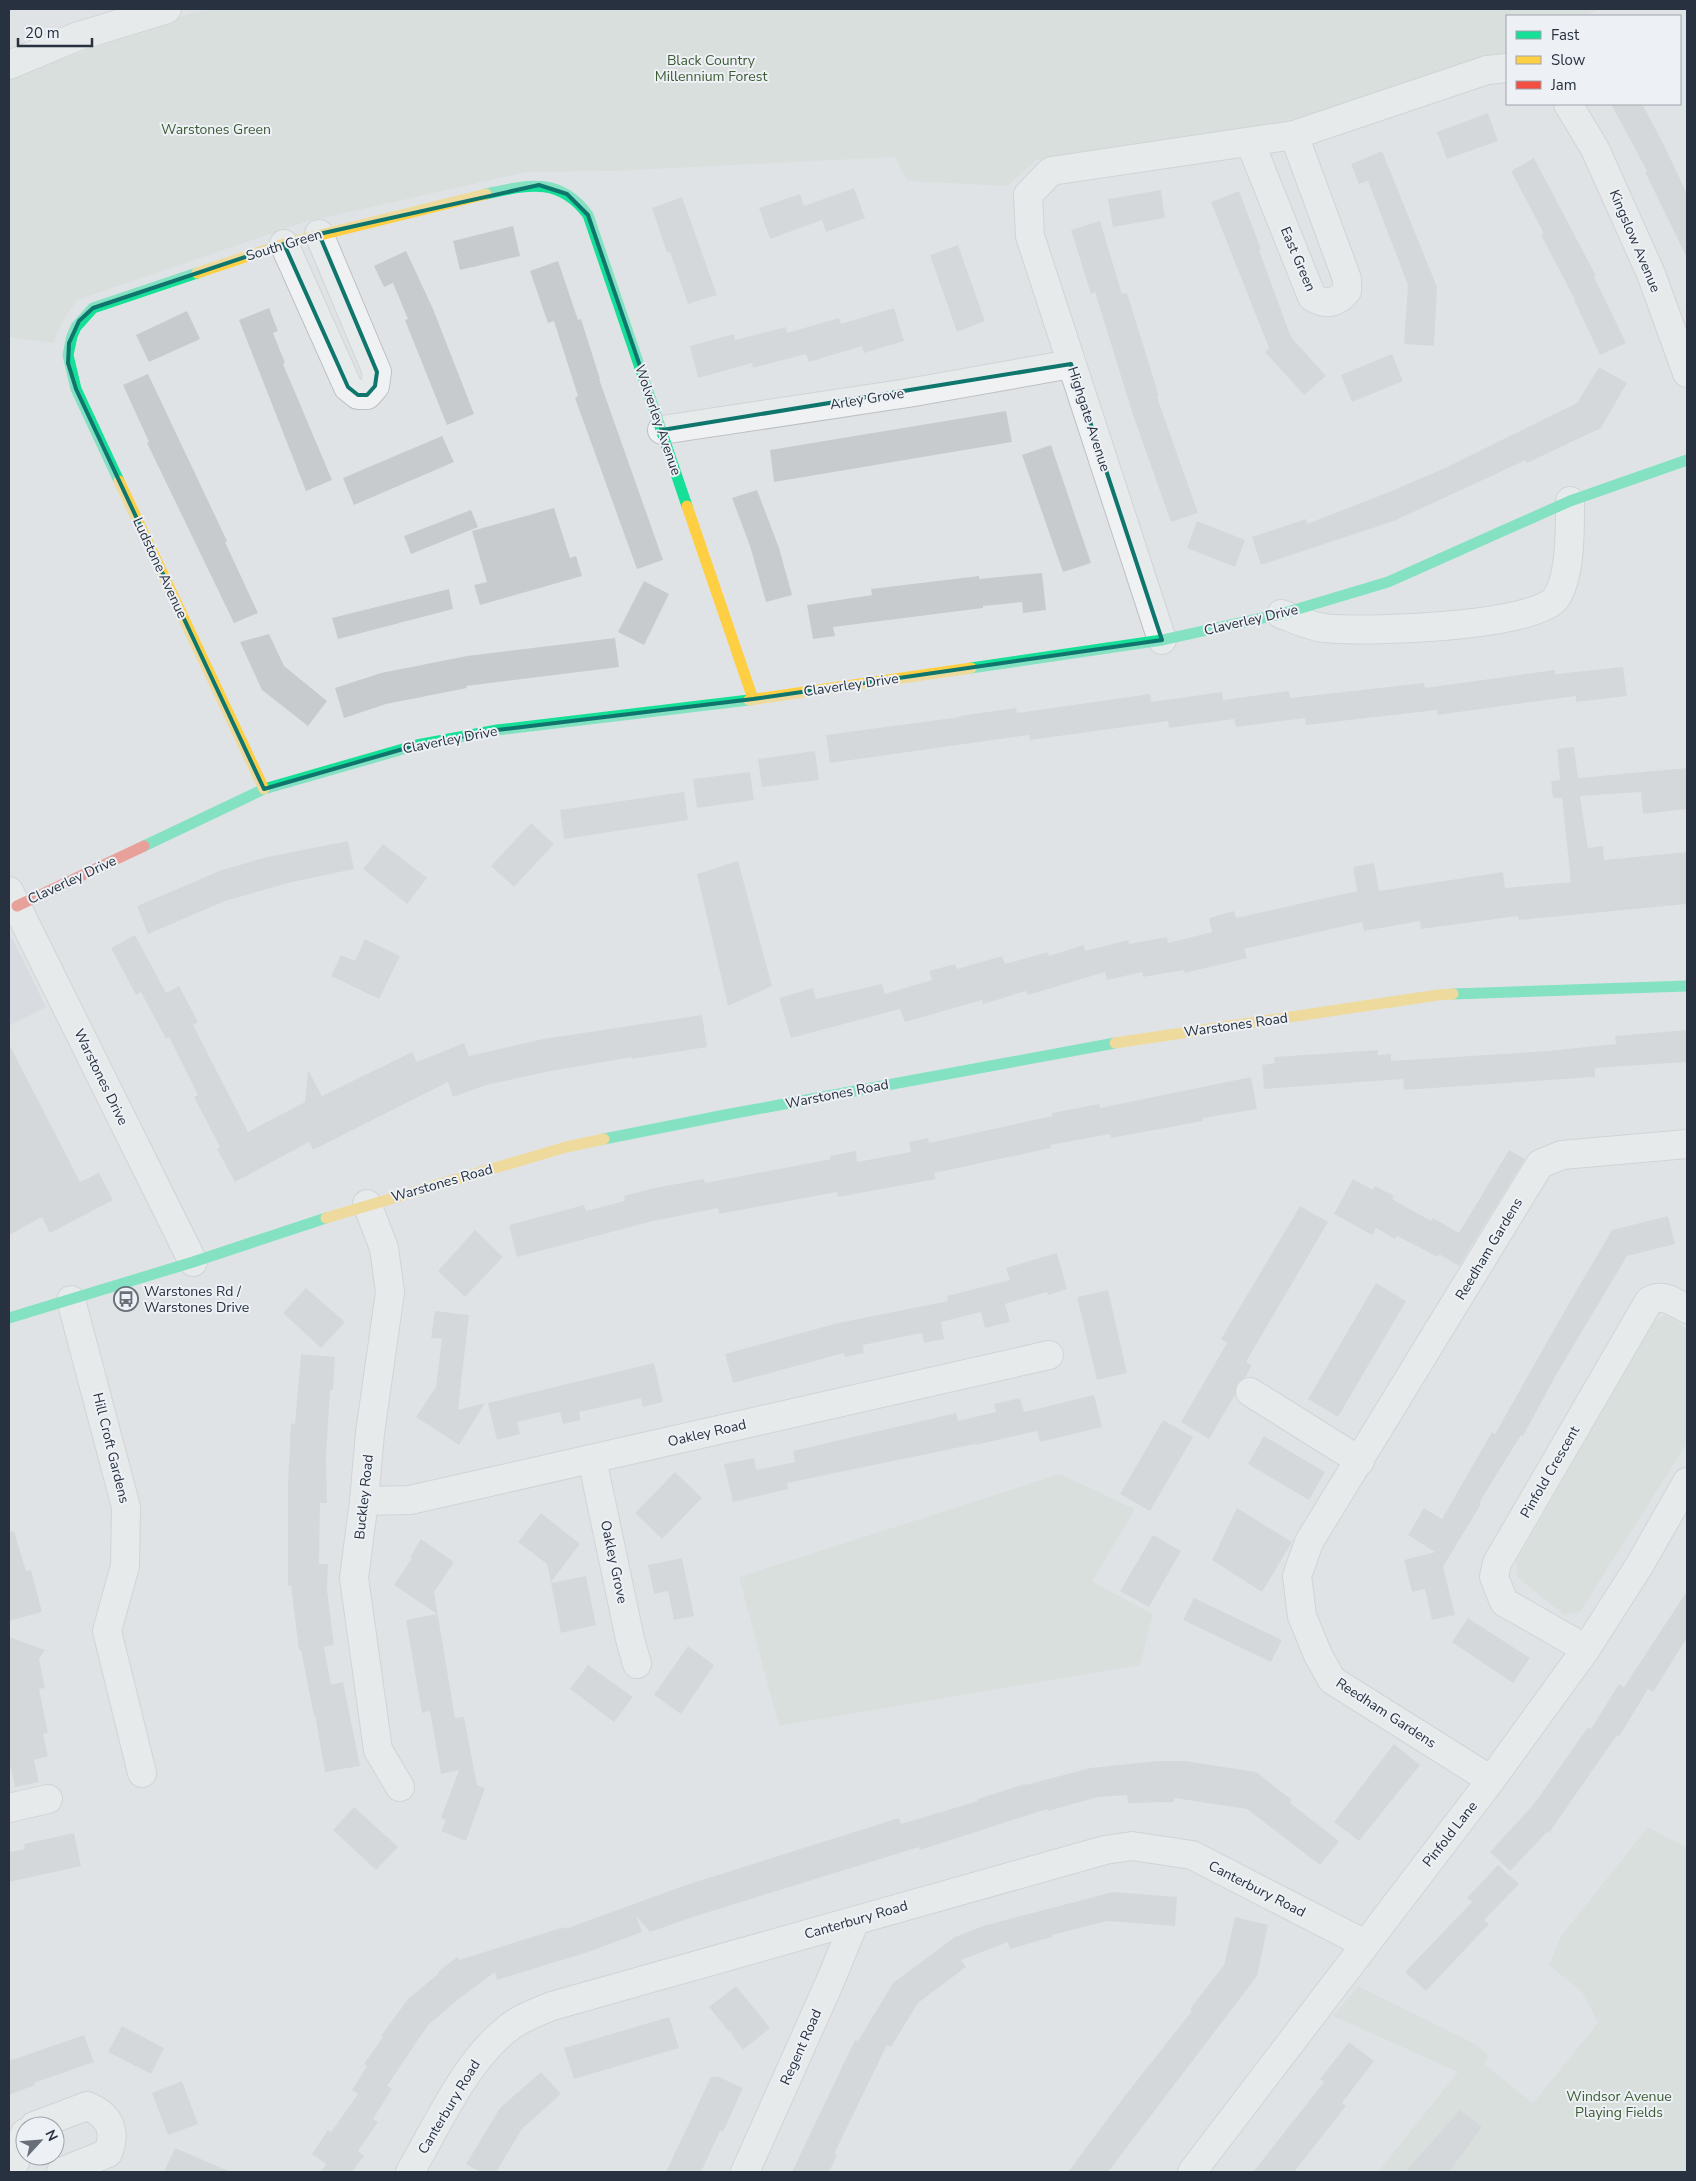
<svg xmlns="http://www.w3.org/2000/svg" width="1696" height="2181" font-family="'Nunito Sans',sans-serif">
  <style>
    .built { fill: #ced2d9 }
    .green { fill: #d1dad1 }
    .building { fill: #c8cbce }
    .lines { fill: none; stroke-linecap: round; stroke-linejoin: round }
    .street-casing { stroke: #bec1c4; stroke-width: 30 }
    .street { stroke: #eff1f2; stroke-width: 28 }
    .fast { stroke: #16e098; stroke-width: 11 }
    .slow { stroke: #ffcf43; stroke-width: 11 }
    .jam { stroke: #f24e42; stroke-width: 11 }
    .marked { fill: none; stroke: #0f766e; stroke-width: 4; stroke-linejoin: round }
    .labels { text-anchor: middle; dominant-baseline: central; stroke-width: 4; stroke-linejoin: round; paint-order: stroke }
    .park-label { font-size: 14px; fill: #3d5b34; stroke: #edf1f5 }
    .street-label { font-size: 14px; fill: #27313f; stroke: #edf1f5 }
    .poi-label { font-size: 14px; fill: #27313f; stroke: #edf1f5; text-anchor: start }
  </style>
  <rect width="100%" height="100%" fill="#e0e3e6"/>
  <!-- built -->
  <path class="built" d="M9,932L46,1007L9,1026Z"/>
  <!-- green -->
  <g class="green">
    <path d="M213,9H1601L1583,16H1507V60H1487L1273,125L1136,148L1037,160L1007,186L907,181L895,157L614,171L527,172L305,222L77,300L60,326L54,343L9,337V78L188,14Z"/>
    <path d="M1666,1315L1687,1329V1443L1580,1612L1564,1615L1517,1577L1516,1562L1654,1321Z"/>
    <path d="M1060,1474L1135,1509L1092,1582L1153,1614L1140,1665L779,1726L739,1577Z"/>
    <path d="M1648,1827L1687,1848V2172H1378L1458,2072L1333,2016L1358,1986L1477,2045L1489,2056L1484,2064L1533,2103L1598,2023L1582,1992L1549,1965L1561,1936Z"/>
  </g>
  <!-- building -->
  <g class="building">
    <path d="M1611,104H1642L1663,143L1687,194V258L1645,172L1647,171Z"/>
    <path d="M1488,113L1498,141L1447,159L1437,132Z"/>
    <path d="M1382,151L1437,287L1434,346L1404,344L1408,285L1368,181L1359,184L1351,164Z"/>
    <path d="M1534,158L1596,276L1594,277L1626,343L1600,355L1574,300H1575L1541,235L1544,234L1511,171Z"/>
    <path d="M854,188L865,218L826,232L822,220L770,239L759,208L800,194L804,206Z"/>
    <path d="M1161,190L1165,218L1113,227L1108,199Z"/>
    <path d="M1239,191L1261,249L1259,250L1291,337L1326,376L1304,395L1265,352L1269,348L1211,202Z"/>
    <path d="M682,197L717,295L688,304L670,252L667,253L652,208Z"/>
    <path d="M1100,221L1122,294L1127,293L1159,396L1157,397L1198,513L1171,522L1133,415L1095,292L1091,294L1071,230Z"/>
    <path d="M513,226L520,256L460,270L453,241Z"/>
    <path d="M958,245L985,321L957,332L930,255Z"/>
    <path d="M406,251L433,309L474,414L447,425L405,320L408,319L393,283L384,287L374,266Z"/>
    <path d="M558,261L578,320L581,319L600,379H599L663,560L637,569L575,398L578,396L554,321L548,323L530,271Z"/>
    <path d="M269,308L278,331L273,333L285,363L283,364L332,480L306,491L239,320Z"/>
    <path d="M894,308L904,341L864,353L862,346L809,362L806,354L753,368L752,363L698,378L690,346L734,334L735,340L786,327L787,333L839,318L841,324Z"/>
    <path d="M187,311L200,339L149,362L136,335Z"/>
    <path d="M1392,354L1403,381L1352,402L1341,375Z"/>
    <path d="M1599,367L1627,383L1601,428L1527,463L1526,460L1394,521L1261,565L1252,537L1306,519L1307,524L1389,492L1445,468L1577,403Z"/>
    <path d="M148,374L227,541L225,542L258,613L234,623L147,443L149,442L123,385Z"/>
    <path d="M1006,411L1012,442L774,482L770,450Z"/>
    <path d="M442,436L454,462L354,505L343,478Z"/>
    <path d="M1051,445L1091,563L1063,572L1022,455Z"/>
    <path d="M757,490L779,548L792,595L766,602L750,546L732,498Z"/>
    <path d="M554,508L570,558L576,556L582,576L480,605L474,585L487,582L472,531Z"/>
    <path d="M471,510L478,527L411,554L404,536Z"/>
    <path d="M1197,521L1245,540L1235,567L1187,548Z"/>
    <path d="M1042,573L1046,610L1023,613L1022,602L983,606V608L833,627L835,636L813,639L807,605L872,595L871,589L979,576V579Z"/>
    <path d="M644,581L669,594L644,645L618,632Z"/>
    <path d="M449,589L453,609L338,639L332,618Z"/>
    <path d="M269,634L284,666L327,701L308,726L262,690L240,642Z"/>
    <path d="M615,638L619,667L466,686L467,688L386,704L344,718L335,688L381,673L467,656Z"/>
    <path d="M1623,667L1627,696L1576,702V696L1437,715V710L1306,725L1305,718L1236,727L1234,719L1169,728L1168,721L1030,740L1029,735L830,763L826,735L960,717L959,716L1016,708L1017,713L1150,694L1151,702L1222,692L1223,700L1289,691L1290,698L1424,683L1425,688L1555,670V674Z"/>
    <path d="M1574,747L1578,778L1687,768V809L1643,814L1641,792L1580,796L1588,848L1603,846L1604,860L1687,852V904L1519,920L1518,916L1421,929L1420,921L1364,931L1362,922L1244,949L1247,958L1185,973L1184,970L1143,977L1142,972L1107,980L1105,972L1028,995L1026,991L983,1004L982,1000L905,1022L900,1009L791,1038L779,998L813,988L816,999L882,984L885,994L932,980L929,971L955,964L957,969L1002,956L1005,964L1048,952L1049,956L1084,945L1085,951L1128,940L1129,944L1167,937L1168,943L1212,932L1209,918L1234,911L1236,918L1357,891L1353,867L1374,863L1379,891L1503,872L1505,888L1571,882L1562,798H1553L1551,781L1560,780L1557,749Z"/>
    <path d="M815,751L819,780L762,787L758,759Z"/>
    <path d="M750,772L754,800L697,808L693,779Z"/>
    <path d="M684,792L688,820L564,839L560,810Z"/>
    <path d="M531,823L554,844L514,887L491,866Z"/>
    <path d="M348,841L354,869L292,882L225,901L148,934L137,906L222,870L267,857Z"/>
    <path d="M383,844L427,878L407,904L363,869Z"/>
    <path d="M738,861L772,986L728,1006L697,874Z"/>
    <path d="M135,935L166,993L179,986L198,1022L193,1025L248,1132L305,1102L308,1070L322,1096L412,1052L417,1062L464,1043L469,1056L543,1039L702,1015L707,1047L632,1059V1057L551,1071L486,1085L453,1097L448,1082L313,1150L309,1142L235,1182L217,1149L220,1147L194,1097L198,1095L169,1037L166,1039L141,992L136,995L111,948Z"/>
    <path d="M365,939L400,956L379,999L331,976L341,955L355,961Z"/>
    <path d="M1687,1030V1062L1595,1068V1077L1404,1090L1403,1079L1264,1089L1262,1065L1275,1063L1274,1057L1378,1050V1055L1391,1054V1061L1548,1051L1616,1044L1615,1036Z"/>
    <path d="M9,1044L80,1182L99,1173L113,1200L50,1233L42,1217L9,1235Z"/>
    <path d="M1251,1077L1257,1109L1203,1118V1121L1111,1138L1110,1134L1050,1145L1051,1148L934,1173L936,1179L838,1197L837,1192L719,1214L718,1208L649,1222L517,1257L509,1225L584,1205L586,1211L625,1201L624,1196L654,1188L704,1179L705,1183L831,1159L830,1156L856,1151L857,1162L911,1152L909,1142L928,1138L929,1143L1052,1116V1113L1099,1104L1100,1108Z"/>
    <path d="M1509,1150L1525,1159L1459,1266L1439,1254L1438,1257L1397,1236L1395,1239L1376,1228L1372,1235L1334,1214L1353,1179L1373,1190L1375,1186L1394,1196L1392,1199L1431,1221L1433,1218L1459,1233Z"/>
    <path d="M1300,1206L1328,1222L1246,1362L1252,1365L1245,1378L1237,1384L1235,1395L1209,1439L1181,1422L1227,1343L1221,1339Z"/>
    <path d="M1668,1216L1675,1244L1627,1256L1556,1375L1523,1436L1521,1435L1479,1503L1481,1504L1443,1567L1455,1615L1432,1620L1425,1589L1412,1592L1404,1560L1435,1552L1408,1535L1424,1508L1442,1519L1492,1432L1495,1434L1568,1305L1612,1230Z"/>
    <path d="M475,1230L503,1257L465,1297L438,1271Z"/>
    <path d="M1057,1253L1067,1289L1048,1295L1047,1292L1005,1304L1010,1322L985,1328L981,1312L941,1322L944,1339L924,1343L922,1333L863,1345L864,1353L845,1357L844,1353L733,1383L725,1354L838,1323L948,1301L947,1296L1010,1280L1006,1268Z"/>
    <path d="M1376,1283L1406,1301L1338,1417L1308,1399Z"/>
    <path d="M306,1288L345,1322L321,1348L283,1313Z"/>
    <path d="M1108,1290L1127,1373L1097,1380L1077,1297Z"/>
    <path d="M435,1311L469,1315L458,1410L485,1403L459,1445L416,1417L436,1387L442,1339L431,1338Z"/>
    <path d="M301,1354L335,1357L333,1390H330L326,1456L327,1503H320L319,1564H328L327,1590L334,1645L324,1647L331,1685L343,1682L360,1766L325,1772L315,1715L314,1716L301,1650H299L291,1586H288V1483L291,1423L295,1424Z"/>
    <path d="M654,1363L663,1402L643,1407L641,1398L579,1412L581,1420L563,1424L560,1412L517,1422L520,1434L497,1440L488,1403Z"/>
    <path d="M1094,1395L1102,1427L1040,1442L1037,1431L975,1445V1444L787,1483L788,1489L733,1502L724,1464L754,1458L756,1470L795,1462L793,1451L956,1413L958,1421L996,1412L994,1404L1020,1398L1024,1412Z"/>
    <path d="M1163,1420L1193,1437L1150,1511L1120,1494Z"/>
    <path d="M1264,1436L1325,1472L1309,1500L1248,1464Z"/>
    <path d="M675,1472L702,1498L662,1539L635,1513Z"/>
    <path d="M1237,1508L1292,1542L1262,1592L1212,1560Z"/>
    <path d="M541,1513L580,1544L551,1582L547,1564L518,1542Z"/>
    <path d="M14,1531L26,1571L31,1570L42,1612L9,1621V1532Z"/>
    <path d="M1153,1535L1181,1551L1149,1607L1120,1591Z"/>
    <path d="M421,1539L454,1562L434,1592L455,1718L464,1717L477,1785L485,1788L466,1841L441,1831L446,1820L441,1818L459,1770L441,1774L430,1711L422,1713L406,1620L437,1614L394,1585L412,1558L410,1557Z"/>
    <path d="M682,1558L694,1616L674,1620L668,1591L654,1594L648,1565Z"/>
    <path d="M586,1576L596,1625L561,1633L551,1583Z"/>
    <path d="M1687,1591V1638L1653,1692L1648,1689L1619,1737L1617,1735L1549,1833L1547,1832L1510,1871L1490,1852L1534,1804L1588,1727L1591,1729L1619,1684L1624,1687Z"/>
    <path d="M1194,1598L1282,1640L1271,1662L1183,1620Z"/>
    <path d="M1468,1618L1530,1658L1513,1683L1452,1642Z"/>
    <path d="M9,1637L45,1650L39,1659L45,1688L39,1689L48,1733L43,1734L48,1756L34,1760L39,1782L15,1787L9,1760Z"/>
    <path d="M688,1646L714,1665L681,1714L654,1695Z"/>
    <path d="M588,1665L633,1697L614,1722L570,1689Z"/>
    <path d="M1394,1744L1420,1765L1359,1841L1334,1822Z"/>
    <path d="M1158,1761H1185L1256,1772L1292,1800L1290,1803L1339,1841L1320,1865L1247,1809L1174,1798V1802L1128,1803L1127,1795L1098,1797L1048,1811L1047,1809L920,1850L919,1847L696,1916L650,1932L636,1916L642,1932L588,1952L497,1980L495,1972L460,1998L428,2025L387,2086L392,2089L373,2119L378,2122L358,2151L364,2156L352,2172H321L326,2164L312,2154L328,2130L331,2132L358,2094L352,2090L367,2066L364,2064L383,2037L381,2036L408,1999L439,1973L438,1972L457,1957L459,1960L564,1927L565,1929L686,1885L899,1818L901,1824L978,1801L977,1799L1025,1784L1026,1785L1090,1768Z"/>
    <path d="M354,1807L398,1847L376,1870L333,1830Z"/>
    <path d="M74,1833L81,1866L9,1882V1852L25,1849L24,1844Z"/>
    <path d="M1498,1865L1519,1884L1484,1920L1489,1924L1426,1991L1405,1972L1472,1902L1467,1898Z"/>
    <path d="M1113,1892L1177,1897L1175,1926L1107,1921L1052,1935V1937L1010,1949L1008,1942L961,1960L966,1967L918,2003L891,2047L887,2045L834,2154L837,2155L829,2172H792L855,2040L858,2041L893,1983L955,1937L983,1926Z"/>
    <path d="M1235,1917L1268,1925L1257,1976L1108,2172H1068L1124,2097L1192,2011L1190,2009L1224,1965Z"/>
    <path d="M736,1986L770,2028L743,2050L731,2034L732,2031L729,2032L709,2007Z"/>
    <path d="M669,2017L679,2048L574,2079L564,2048Z"/>
    <path d="M122,2026L164,2048L151,2074L108,2052Z"/>
    <path d="M84,2035L94,2062L34,2083L35,2085L9,2095V2061Z"/>
    <path d="M1349,2042L1374,2061L1342,2103L1346,2106L1294,2172H1253L1324,2082L1320,2079Z"/>
    <path d="M541,2072L561,2094L522,2129L496,2172H480L466,2164L500,2108Z"/>
    <path d="M711,2077H719L743,2088L723,2132L720,2131L701,2172H666Z"/>
    <path d="M182,2081L198,2124L168,2135L152,2093Z"/>
    <path d="M1460,2110L1482,2127L1449,2172H1405Z"/>
    <path d="M175,2148L231,2172H164Z"/>
  </g>
  <g class="lines">
    <defs>
      <g id="street">
        <path d="M9,65L76,37L167,9"/>
        <path d="M1568,104L1595,149L1651,274L1687,373"/>
        <path d="M1250,142L1312,297C1326,306 1337,303 1347,291V279L1294,135"/>
        <path d="M284,244L348,387L358,395H367L375,386L377,372L319,234"/>
        <path d="M662,430L908,393L1071,364"/>
        <path d="M1281,614C1295,619 1311,627 1325,628C1361,633 1536,627 1556,598C1571,576 1570,528 1570,501"/>
        <path d="M1162,640L1030,236L1028,195L1051,171L1294,135L1487,70L1507,68"/>
        <path d="M9,891L193,1262"/>
        <path d="M367,1204L384,1248L390,1292L370,1433L364,1501L354,1578L378,1750L400,1787"/>
        <path d="M71,1300L126,1507L125,1566L107,1631L142,1773"/>
        <path d="M1250,1392L1360,1461"/>
        <path d="M592,1459L630,1639L637,1664"/>
        <path d="M364,1501L410,1500L1049,1355"/>
        <path d="M1586,1649L1504,1602L1494,1577L1497,1563L1649,1301C1663,1293 1674,1302 1687,1309"/>
        <path d="M1491,1780L1332,1680L1318,1655L1302,1616L1297,1576L1309,1542L1540,1164L1562,1155L1687,1144"/>
        <path d="M9,1808L48,1799"/>
        <path d="M34,2126L87,2106C109,2115 117,2130 108,2153L61,2172"/>
        <path d="M15,2162L18,2148L25,2133"/>
        <path d="M410,2172C437,2126 465,2062 507,2029C520,2018 537,2012 552,2006L1105,1850L1132,1846L1192,1855L1365,1944"/>
        <path d="M745,2172L829,1984L855,1921"/>
        <path d="M1192,2172L1491,1780L1586,1649L1639,1566L1687,1482"/>
      </g>
    </defs>
    <!-- street casing -->
    <use href="#street" class="street-casing"/>
    <!-- street -->
    <use href="#street" class="street"/>
    <!-- fast -->
    <g class="fast">
      <path d="M486,194C528,185 559,176 588,215L687,506"/>
      <path d="M119,481L76,389L68,355L72,336L76,327L93,308L197,273"/>
      <path d="M971,668L1162,640L1281,614L1388,582L1570,501L1687,460"/>
      <path d="M144,846L264,789L417,745L497,730L749,700"/>
      <path d="M1453,994L1687,986"/>
      <path d="M604,1139L730,1114L1115,1043"/>
      <path d="M9,1318L193,1262L326,1218"/>
    </g>
    <!-- slow -->
    <g class="slow">
      <path d="M197,273L284,244L486,194"/>
      <path d="M119,481L264,789"/>
      <path d="M687,506L753,699"/>
      <path d="M749,700L971,668"/>
      <path d="M1115,1043L1438,995L1453,994"/>
      <path d="M326,1218L566,1147L604,1139"/>
    </g>
    <!-- jam -->
    <path class="jam" d="M17,906L144,846"/>
  </g>
  <!-- marked area -->
  <path d="M0 0H1696V2181H0ZM539,185L567,194L588,215L662,430L1071,364L1162,640L753,699L497,730L417,745L264,789L76,389L68,363L69,343L79,321L93,308L284,244L348,387L358,395H367L375,386L377,372L319,234Z" fill="#e0e3e6" fill-opacity=".55" fill-rule="evenodd"/>
  <path class="marked" d="M539,185L567,194L588,215L662,430L1071,364L1162,640L753,699L497,730L417,745L264,789L76,389L68,363L69,343L79,321L93,308L284,244L348,387L358,395H367L375,386L377,372L319,234Z"/>
  <!-- icons -->
  <defs>
    <symbol id="bus-ring" viewBox="-11 -11 22 22"><circle r="9.5" fill="#edf1f5" stroke="#686f79" stroke-width="1.5"/><path d="M-5-6H5V4H4V6H2V4H-2V6H-4V4H-5ZM-3.5-4V0h7V-4ZM-3.5 1.2v1.5H-2V1.2ZM2 1.2v1.5H3.5V1.2Z" fill="#686f79"/></symbol>
  </defs>
  <g fill-rule="evenodd">
    <use href="#bus-ring" x="112" y="1285" width="28" height="28"/>
  </g>
  <g class="labels">
    <!-- park labels -->
    <g class="park-label">
      <text x="711" y="60">Black Country<tspan x="711" dy="16">Millennium Forest</tspan></text>
      <text x="216" y="129">Warstones Green</text>
      <text x="1619" y="2096">Windsor Avenue<tspan x="1619" dy="16">Playing Fields</tspan></text>
    </g>
    <!-- street labels -->
    <g class="street-label">
      <text transform="translate(1635 241) rotate(67)">Kingslow Avenue</text>
      <text transform="translate(284 245) rotate(-17)">South Green</text>
      <text transform="translate(1298 259) rotate(67)">East Green</text>
      <text transform="translate(867 399) rotate(-9)">Arley Grove</text>
      <text transform="translate(1089 419) rotate(72)">Highgate Avenue</text>
      <text transform="translate(658 420) rotate(71)">Wolverley Avenue</text>
      <text transform="translate(160 568) rotate(65)">Ludstone Avenue</text>
      <text transform="translate(1251 620) rotate(-13)">Claverley Drive</text>
      <text transform="translate(851 685) rotate(-8)">Claverley Drive</text>
      <text transform="translate(450 740) rotate(-11)">Claverley Drive</text>
      <text transform="translate(72 880) rotate(-25)">Claverley Drive</text>
      <text transform="translate(1236 1025) rotate(-8)">Warstones Road</text>
      <text transform="translate(101 1077) rotate(64)">Warstones Drive</text>
      <text transform="translate(837 1094) rotate(-11)">Warstones Road</text>
      <text transform="translate(442 1183) rotate(-16)">Warstones Road</text>
      <text transform="translate(1489 1249) rotate(-59)">Reedham Gardens</text>
      <text transform="translate(707 1433) rotate(-13)">Oakley Road</text>
      <text transform="translate(111 1448) rotate(76)">Hill Croft Gardens</text>
      <text transform="translate(1550 1472) rotate(-60)">Pinfold Crescent</text>
      <text transform="translate(364 1497) rotate(-84)">Buckley Road</text>
      <text transform="translate(614 1562) rotate(78)">Oakley Grove</text>
      <text transform="translate(1386 1713) rotate(33)">Reedham Gardens</text>
      <text transform="translate(1450 1834) rotate(-52)">Pinfold Lane</text>
      <text transform="translate(1257 1889) rotate(27)">Canterbury Road</text>
      <text transform="translate(856 1920) rotate(-16)">Canterbury Road</text>
      <text transform="translate(801 2047) rotate(-66)">Regent Road</text>
      <text transform="translate(449 2107) rotate(-59)">Canterbury Road</text>
    </g>
    <!-- poi labels -->
    <g class="poi-label">
      <text x="144" y="1291">Warstones Rd /<tspan x="144" dy="16">Warstones Drive</tspan></text>
    </g>
  </g>
  <!-- border -->
  <rect width="1696" height="2181" fill="none" stroke="#27313f" stroke-width="20"/>
  <!-- legend -->
  <rect x="1506" y="15" width="175" height="90" fill="#edf1f5" stroke="#9ea4ac"/>
  <rect x="1516" y="31" width="25" height="8" fill="#16e098" stroke="#9ea4ac"/>
  <text x="1551" y="40" font-size="15" fill="#27313f">Fast</text>
  <rect x="1516" y="56" width="25" height="8" fill="#ffcf43" stroke="#9ea4ac"/>
  <text x="1551" y="65" font-size="15" fill="#27313f">Slow</text>
  <rect x="1516" y="81" width="25" height="8" fill="#f24e42" stroke="#9ea4ac"/>
  <text x="1551" y="90" font-size="15" fill="#27313f">Jam</text>
  <!-- north arrow -->
  <g transform="translate(40 2141) rotate(64)"><circle r="24" fill="#edf1f5" stroke="#9ea4ac"/>
  <path d="M0-4L9 19L0 12L-9 19Z" fill="#686f79"/>
  <text y="-8" font-size="14" font-weight="bold" text-anchor="middle" fill="#27313f">N</text>
  </g>
  <!-- scale -->
  <path d="M18 38v8h74v-8" fill="none" stroke="#27313f" stroke-width="2.5"/>
  <text x="25" y="38" font-size="15" fill="#27313f" stroke="#edf1f5" stroke-width="4" paint-order="stroke">20 m</text>
</svg>
